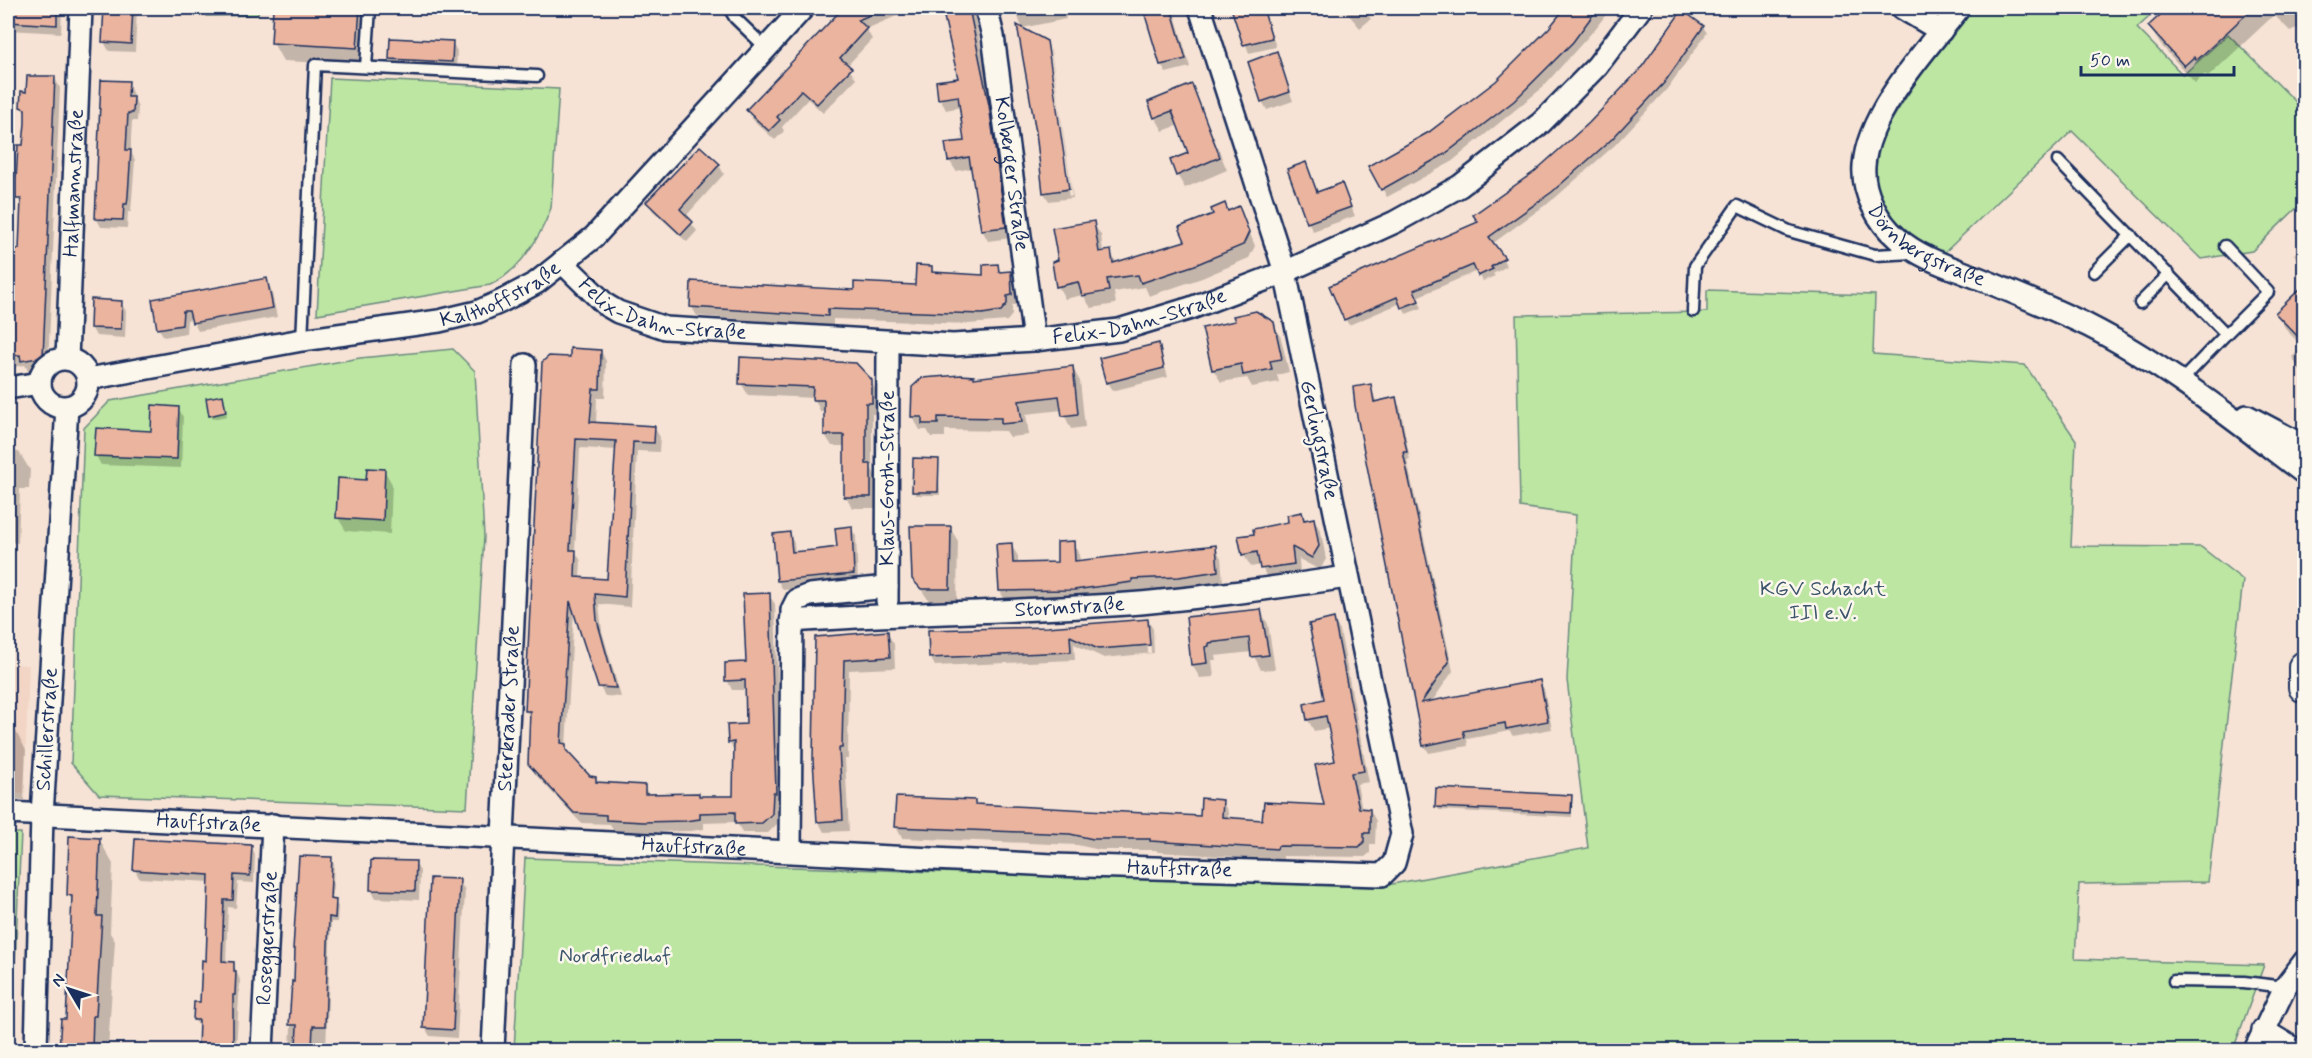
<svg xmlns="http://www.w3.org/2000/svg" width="2312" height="1058" font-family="Mynerve,sans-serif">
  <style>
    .built { fill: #f2d5c5 }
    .green { fill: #bce6a2; stroke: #6c8a80; stroke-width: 1.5 }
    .shadow { fill: #0003; fill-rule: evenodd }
    .building { fill: #eab49f; stroke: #1b2f5e; stroke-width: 1.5; fill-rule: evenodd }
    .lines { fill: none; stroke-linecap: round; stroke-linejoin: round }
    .lane-casing { stroke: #1b2f5e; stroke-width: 15 }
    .street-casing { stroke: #1b2f5e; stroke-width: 26 }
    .secondary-casing { stroke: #1b2f5e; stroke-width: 34 }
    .lane { stroke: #fbf7ec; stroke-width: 10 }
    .street { stroke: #fbf7ec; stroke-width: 21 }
    .secondary { stroke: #fbf7ec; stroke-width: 30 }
    .labels { text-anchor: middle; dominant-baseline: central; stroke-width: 5; stroke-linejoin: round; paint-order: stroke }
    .street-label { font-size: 21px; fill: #1b2f5e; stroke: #fbf7ec }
    .park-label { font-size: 21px; fill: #3b546c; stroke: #fbf7ec }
  </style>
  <rect width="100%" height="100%" fill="#f6e3d5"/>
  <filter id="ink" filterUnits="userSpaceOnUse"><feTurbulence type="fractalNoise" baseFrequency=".0167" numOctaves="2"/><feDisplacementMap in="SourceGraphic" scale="12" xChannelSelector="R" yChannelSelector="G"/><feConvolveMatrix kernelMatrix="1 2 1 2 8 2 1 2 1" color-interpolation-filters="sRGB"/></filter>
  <g filter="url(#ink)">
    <!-- built -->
    <path class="built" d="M8,664L29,665L24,794L8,793Z"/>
    <!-- green -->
    <g class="green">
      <path d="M207,8H259L258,15L207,16Z"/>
      <path d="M1968,8H2159L2137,28L2183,75L2228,34L2304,110V201L2252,251L2201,259L2072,131L1942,255C1900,239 1869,198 1875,151C1876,142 1886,131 1890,123C1914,83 1941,45 1968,8Z"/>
      <path d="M330,78L559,89L551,208C540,238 519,272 490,285L317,314Z"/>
      <path d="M1707,290L1875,295L1873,354L2025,365L2076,440L2071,546L2201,547L2243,580L2208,882L2079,884L2075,959L2264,965L2233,1050H514L525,858L1376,887L1588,848L1567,680L1576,515L1520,507L1516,315L1707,312Z"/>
      <path d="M453,349L475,371L484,537L467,808L99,795L71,763L84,428L110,401L360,358Z"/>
      <path d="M8,833H21L11,1050H8Z"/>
    </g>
    <!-- shadow -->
    <g class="shadow">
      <path d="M8,8H62L61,33L8,30Z"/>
      <path d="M105,8H137L135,52L109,51L104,42Z"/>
      <path d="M274,8H370L367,65L283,61L273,43Z"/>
      <path d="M844,8H906L899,15L866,29L872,39L847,66L856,79L823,113L808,99L782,127L784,131L775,140L753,120L748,110Z"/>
      <path d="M936,8H970L974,14L995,118L1011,238L988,241L982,230L973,168L956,171L949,160L966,142L961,107L946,110L940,98L960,79L945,13L940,14Z"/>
      <path d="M1015,8H1064L1066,19L1022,28Z"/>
      <path d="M1145,8H1173L1190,67L1166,73L1161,64Z"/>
      <path d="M1232,8H1263L1276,47L1249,53Z"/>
      <path d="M1343,8H1363L1371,19L1360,28Z"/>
      <path d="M1567,8H1611L1595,29L1541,89L1450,163L1387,197L1370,166L1430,133L1497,82L1550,29Z"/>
      <path d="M2170,8H2304V37L2296,28L2291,32L2274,15L2208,77L2205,74L2195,83L2160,44L2149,27Z"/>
      <path d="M1703,27L1707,33L1667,89L1615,145L1555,198L1492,244L1507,266L1493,274L1495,276L1483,281L1477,271L1417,297L1422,308L1406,314L1401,303L1349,325L1345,319L1479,224Z"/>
      <path d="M1019,28L1046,42L1049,47H1046L1069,197L1072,196L1050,48L1051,51L1073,198L1049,201L1044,193Z"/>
      <path d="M452,42L457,51L456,71L395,68L390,59Z"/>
      <path d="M1276,53L1293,101L1267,110L1262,101Z"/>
      <path d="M55,78L60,88L48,367L28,371L25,365L8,368V322H11L21,250L22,207L18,198L26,115L22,107L28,93Z"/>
      <path d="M128,83L138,107L137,121H132L131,138V152L135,160L131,212H128L127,228L101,227L96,218Z"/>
      <path d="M1192,86L1227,170L1185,188L1177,175L1189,154L1179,125L1163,131L1155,117Z"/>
      <path d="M700,148L719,165L724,174L686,216L697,231L687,242L653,211L648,202Z"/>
      <path d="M1306,164L1318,193L1342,185L1355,216L1313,231L1308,222Z"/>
      <path d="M1225,205L1229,212L1238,208L1245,221L1255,246L1249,258L1202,278L1149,296L1145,287L1114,292L1116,304L1091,308L1083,295L1065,299L1058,286L1059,261L1093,223L1101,235L1103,252L1110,251L1117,264L1187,242Z"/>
      <path d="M2304,244V272L2294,254Z"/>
      <path d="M997,266L1002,273H1010L1016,283L1017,305H1012V315L1007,321L968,324L833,319V326L697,316L691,306L916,286L931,267L935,274L985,276Z"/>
      <path d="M266,280L271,289L277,317L198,331L192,319L187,320L186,333L164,337L159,329L154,300Z"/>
      <path d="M2304,287V377L2292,357L2303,347L2287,331L2277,314Z"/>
      <path d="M121,303L126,311L125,338L96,336L91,327Z"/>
      <path d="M1273,323L1281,338L1289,372L1277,375L1279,382L1252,387L1247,378L1221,382L1213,369Z"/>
      <path d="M1158,344L1168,377L1112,391L1107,382Z"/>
      <path d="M601,351L606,361L605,398H597L596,424L654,427L660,437L659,452L637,451L630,607L599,604L602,631L621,697L605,696L599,686L574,611L566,747L571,758L599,784L644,787L649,795L735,798V752L729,742L748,726L747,690H732L727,680L748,664L769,595L775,604L781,783L777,824L768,833H742L737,822L704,823V829L691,831L650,832L613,830L610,824L581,823L535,774L529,763L531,720L526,710L571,359ZM580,448L617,450L608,581L580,579L581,561L575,551Z"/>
      <path d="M1072,367L1080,381L1085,427L1071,429L1062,410L1026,414L1029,435L1010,437L1006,431L945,430V437H931L927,430H920L912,416L974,380Z"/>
      <path d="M871,381L877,393V414H872V469L876,477L877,508H852L846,496V446H832L825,435V411H820L814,398L748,395L741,383Z"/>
      <path d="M1370,385L1377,403L1395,399L1400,407L1410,460L1407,461L1453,671L1431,703L1539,681L1544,689L1552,729L1513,736L1509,731L1489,735L1467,739L1468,746L1429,753L1424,745Z"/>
      <path d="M222,397L227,416L212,419L210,415Z"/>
      <path d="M178,408L183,417L181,468L101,465L96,456L152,433Z"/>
      <path d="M8,451L19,452L30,470L29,489H20L18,543L8,542Z"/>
      <path d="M938,460L940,495H916L914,491Z"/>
      <path d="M384,470L392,484L390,534L346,531L338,518L368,481Z"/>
      <path d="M1302,514L1306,521L1314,519L1321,532L1326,559L1320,570L1299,559L1300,576L1269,582L1261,565L1251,567L1243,554L1256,535L1290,523Z"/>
      <path d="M851,528L856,536L858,583L783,590L778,581L789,534L794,543L795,553L839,549Z"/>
      <path d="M950,528L958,541L957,602H930L913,578Z"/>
      <path d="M1073,543L1079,554L1080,562L1215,547L1221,558L1223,582L1186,588L1137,590L1138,593L1124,595L1006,602L1000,591L998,545H1011L1018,556V565L1059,563Z"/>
      <path d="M1260,610L1268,624L1275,669L1261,670L1252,652L1215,656L1216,660H1212L1214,677L1200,678L1192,665L1188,619Z"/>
      <path d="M1334,620L1340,631L1369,782L1357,784L1362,810H1370L1376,821L1375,844H1370V853L1365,857L1283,856V860L1158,852L1156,850H1100L1077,845L902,838L896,827L974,802L977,806L1201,818L1222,801L1228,812V819L1264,822L1326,807L1337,762L1330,728L1314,731L1308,720L1326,700Z"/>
      <path d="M1148,621L1153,629L1154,653L1104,658L1074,644L1075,660L935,666L930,657L1047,629ZM1147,628H1150L1151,653H1148Z"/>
      <path d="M887,633L894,644L895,668L849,670L848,759H845L849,831L824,832L818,821L817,638Z"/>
      <path d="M8,732H16L26,750L24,800L8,799Z"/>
      <path d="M1571,796L1572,817L1439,810L1437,806Z"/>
      <path d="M99,839L113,864L110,933L115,941L108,1050H61L62,1020H67L73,903L69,895Z"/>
      <path d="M251,846L255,854L254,883L238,882L236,908L228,907L226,963H233L240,980L236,1050H199L200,1027L194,1020L202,1004L207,962L210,882L139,878L135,870Z"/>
      <path d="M331,859L334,864L332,901L338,906L337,922H331L326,1050H290L293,983H296L294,949Z"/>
      <path d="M415,863L420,871L419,900L376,898L371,890Z"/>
      <path d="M459,881L465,890L457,1038L430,1036L425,1028Z"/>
      <path d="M391,1045L424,1047L426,1050H391Z"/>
    </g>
    <!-- building -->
    <g class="building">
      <path d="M8,8H57V25L8,22Z"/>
      <path d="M104,8H133L131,44L102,42Z"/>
      <path d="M273,8H360L357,48L271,43Z"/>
      <path d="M843,8H887L858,20L867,28L840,58L852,68L817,104L801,90L777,117L780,120L769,131L746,110Z"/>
      <path d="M942,8H969L989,105L1006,227L981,230L969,157L948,161L945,143L964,141L958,96L938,99L936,81L958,78Z"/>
      <path d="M1171,8L1186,59L1160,65L1145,15Z"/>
      <path d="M1231,8H1263L1272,38L1243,45Z"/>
      <path d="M1565,8H1598L1573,42L1514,101L1445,154L1381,190L1368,166L1429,132L1496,81L1549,28Z"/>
      <path d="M2168,8H2253L2197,60L2194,57L2184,66L2148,26Z"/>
      <path d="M1682,10L1704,26L1664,83L1612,139L1552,192L1489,237L1505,258L1491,267L1493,269L1478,276L1473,265L1414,290L1419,301L1401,308L1397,297L1344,320L1329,286L1478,222L1473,215L1534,172L1589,123L1641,68Z"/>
      <path d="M1017,25L1047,41L1069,189L1043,193L1036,132Z"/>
      <path d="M390,38L453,41L452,62L389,59Z"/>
      <path d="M1277,51L1290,92L1261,102L1248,62Z"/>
      <path d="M27,76H55L43,357L21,361L20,355L8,356V271H12V249H19L21,199H16V180L18,145H23L25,123V109L20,107L21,91L26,92Z"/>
      <path d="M101,80L129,81L128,97H134L133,113H128L126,150H131L128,196L127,204H124L123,220L95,219Z"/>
      <path d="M1192,84L1220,157L1176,176L1170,160L1188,153L1172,111L1154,118L1148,102Z"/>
      <path d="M700,146L720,164L680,209L693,222L681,235L646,202Z"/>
      <path d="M1306,162L1317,192L1342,183L1351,207L1307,223L1287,169Z"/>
      <path d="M1225,203L1228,211L1239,206L1249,232L1243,245L1195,265L1141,283L1138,275L1107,279L1109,291L1082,296L1078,282L1056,287L1052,262L1058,260L1052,228L1094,221L1099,252L1111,250L1113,263L1185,241L1179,227L1213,214L1211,209Z"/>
      <path d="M998,264L999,272L1011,271L1012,295L1007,296V304L1001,311L982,314L828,309V316L690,307L691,281L854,290V282L915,285L916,265L932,266V272L983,275V265Z"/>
      <path d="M267,278L273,308L192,323L189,311H183L182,325L157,329L152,299Z"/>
      <path d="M2304,285V343L2275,313Z"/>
      <path d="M91,299L122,301L121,329L90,328Z"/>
      <path d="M1256,311L1274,322L1282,359L1270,361L1272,369L1243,375L1241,364L1212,370L1202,328L1235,321L1233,316Z"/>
      <path d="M1159,343L1164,368L1106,383L1099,358Z"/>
      <path d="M570,348L601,350L600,389H593L590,422L655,426L654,443L633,442L625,597L595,594L597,620L616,688L598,687L570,601L561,743L566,744V750L590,776L596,777V782L645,785V794L699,793V796H733L734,742L728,743L727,725L746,724L745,680L725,681V663L746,662L743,594L770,593L776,793H773L772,814L762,823L735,824V812L700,813V819L685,821L643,822L606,820V815L574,813L528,764L530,711H525L542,362L549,356L570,357ZM576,439L616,441L607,579L575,577L576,550H570Z"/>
      <path d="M740,357L856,363L872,380V403H866V464H871V497H844V435H824V400H812L813,387L739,384Z"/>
      <path d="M1073,366L1078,414L1062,416L1059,396L1019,401L1022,422L1001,424V418L938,417V424H922V417H911L912,387L922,378L961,375L974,376V378Z"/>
      <path d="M1371,384L1374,402L1396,397L1407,452H1403L1449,662L1421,703L1540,680L1548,721L1506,729L1505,723L1463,731L1465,737L1423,746L1355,406L1353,387Z"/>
      <path d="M223,395L226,412L209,416L206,398Z"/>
      <path d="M152,405L179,407L177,459L94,456L96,428L151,431Z"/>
      <path d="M913,458L939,459L938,492H912Z"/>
      <path d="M367,468L385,469L383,521L336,518L338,478L366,480Z"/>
      <path d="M1302,512L1304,520L1314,518L1319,546L1312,558L1292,547L1294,564L1260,569L1257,552L1242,555L1238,536L1254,534L1253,529L1288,522L1287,515Z"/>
      <path d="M852,526L854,574L777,581L773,534L790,532L792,552L814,550L837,547L835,528Z"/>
      <path d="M910,526H951L950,589H921L912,579Z"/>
      <path d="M1074,541L1075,561L1216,545L1218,571L1179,577L1132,579V582L1074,590L999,591L996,544L1012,543L1013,563L1057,562V542Z"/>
      <path d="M1261,609L1269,655L1251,657L1249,638L1209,643V646L1205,647L1207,663L1191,665L1186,617Z"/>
      <path d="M1334,618L1364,771L1351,773L1359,808L1370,809V833H1364V842L1359,847L1278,846L1277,849L1150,841V839H1093L1070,834L894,827L896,797L975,800V804L1200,816L1201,798L1223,800L1222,817L1262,820L1264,802L1324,805L1315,765L1335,761L1326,716L1307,720L1304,704L1324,699L1309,624Z"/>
      <path d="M1148,619L1150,645L1098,649L1070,636L1071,652L929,658L928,630L1047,627Z"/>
      <path d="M888,631L890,657L844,660L842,748H839L843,820L817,822L813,760L815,637Z"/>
      <path d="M1436,788L1572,795L1571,813L1435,807Z"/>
      <path d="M69,836L100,838L97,916H102L96,1016H93L92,1050H59L61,1019H66L70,943L72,896L67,895Z"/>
      <path d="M135,839L252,845L250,876L234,875L233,900H224L222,961L234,962V971H236L235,995H233V1050H198L199,1020H193L194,1002H200L202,960L206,961L209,875L133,870Z"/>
      <path d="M299,856L332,857L330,899L336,900L335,918L329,917L325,1026H313L312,1048L296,1047L297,1025H289L292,981L294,982L295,949H293Z"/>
      <path d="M371,860L416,861L415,891L370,890Z"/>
      <path d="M430,878L460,879L453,1030L423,1028Z"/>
    </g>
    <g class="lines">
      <defs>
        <g id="lane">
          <path d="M729,8L735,18L766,48"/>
          <path d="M366,67L370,8"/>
          <path d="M2058,161L2226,334L2182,380"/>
          <path d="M2225,246L2268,292L2226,334"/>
          <path d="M2094,272L2131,235"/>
          <path d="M2140,303L2169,274"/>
          <path d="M1693,311L1695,266L1737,206L1789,231L1875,255L1913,253"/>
          <path d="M302,340L315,65L537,76"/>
          <path d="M2174,981L2244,982L2285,987"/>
        </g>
        <g id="street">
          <path id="s1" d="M986,8L993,36L1034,340"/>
          <path d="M1902,8L1941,31"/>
          <path id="s2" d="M1959,8C1927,49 1867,113 1864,166C1862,192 1878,222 1897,238C1920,258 1950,267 1978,278C2015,293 2051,308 2087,325C2166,365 2234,420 2304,473"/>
          <path id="s3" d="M562,262L606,305L618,312L665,328L953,345L1034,340L1119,330L1191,308L1285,272L1395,222L1460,186L1541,123L1597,66L1641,8"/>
          <path id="s4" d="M67,359L81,8"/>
          <circle cx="64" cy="383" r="24"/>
          <path id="s5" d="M88,379L302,340L439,321L477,312L500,302L536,283L594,237L803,8"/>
          <path d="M8,388L40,383"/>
          <path d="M2247,416L2304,446"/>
          <path id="s6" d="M887,601L888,343"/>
          <path id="s7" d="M791,621C903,613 1015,612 1127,604C1201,598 1274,588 1347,577"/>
          <path id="s8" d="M8,813L1053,865L1382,875L1394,863L1402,834L1285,272L1200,8"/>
          <path d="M790,851L792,610L797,600L810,595L887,587"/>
          <path d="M2263,1030L2296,1050"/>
          <path id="s9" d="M36,1050L42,815L67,407"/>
          <path id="s10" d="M262,1050L273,825"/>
          <path id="s11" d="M493,1050L525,365"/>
          <path d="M2255,1050L2285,987L2304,962"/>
        </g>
        <path id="secondary" d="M2304,667V687"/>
      </defs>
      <!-- lane casing -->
      <use href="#lane" class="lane-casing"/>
      <!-- street casing -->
      <use href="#street" class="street-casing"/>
      <!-- secondary casing -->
      <use href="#secondary" class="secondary-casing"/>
      <!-- lane -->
      <use href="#lane" class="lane"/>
      <!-- street -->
      <use href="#street" class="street"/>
      <!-- secondary -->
      <use href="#secondary" class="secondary"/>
    </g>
  </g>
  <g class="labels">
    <!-- street labels -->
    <g class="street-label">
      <text stroke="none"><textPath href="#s1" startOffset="168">Kolberger Straße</textPath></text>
      <text stroke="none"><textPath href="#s4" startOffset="176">Halfmannstraße</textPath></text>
      <text stroke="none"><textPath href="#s2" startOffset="297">Dörnbergstraße</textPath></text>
      <text stroke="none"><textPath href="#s5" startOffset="423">Kalthoffstraße</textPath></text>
      <text stroke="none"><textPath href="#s3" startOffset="117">Felix-Dahn-Straße</textPath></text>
      <text stroke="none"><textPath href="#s3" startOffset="603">Felix-Dahn-Straße</textPath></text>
      <text transform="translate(1319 440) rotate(78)">Gerlingstraße</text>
      <text stroke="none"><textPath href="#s6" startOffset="123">Klaus-Groth-Straße</textPath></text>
      <text stroke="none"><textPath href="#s7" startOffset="279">Stormstraße</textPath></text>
      <text stroke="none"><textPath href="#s11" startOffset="342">Sterkrader Straße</textPath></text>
      <text stroke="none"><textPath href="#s9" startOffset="321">Schillerstraße</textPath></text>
      <text stroke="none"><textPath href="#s8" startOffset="201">Hauffstraße</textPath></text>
      <text stroke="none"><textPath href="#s8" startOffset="687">Hauffstraße</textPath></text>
      <text stroke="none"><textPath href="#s8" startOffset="1173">Hauffstraße</textPath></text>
      <text stroke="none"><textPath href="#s10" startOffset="112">Roseggerstraße</textPath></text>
    </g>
    <!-- park labels -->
    <g class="park-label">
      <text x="1823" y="589">KGV Schacht<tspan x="1823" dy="24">III e.V.</tspan></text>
      <text x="615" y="956">Nordfriedhof</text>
    </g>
  </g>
  <!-- margin -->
  <rect width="2312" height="1058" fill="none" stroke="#fbf7ec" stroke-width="30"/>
  <rect x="15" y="15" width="2282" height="1028" fill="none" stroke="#1b2f5e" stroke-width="2" filter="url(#ink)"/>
  <!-- north arrow -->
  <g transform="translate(69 989) rotate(309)" stroke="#fbf7ec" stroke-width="4.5" paint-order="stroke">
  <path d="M0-4.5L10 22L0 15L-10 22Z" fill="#1b2f5e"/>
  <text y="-9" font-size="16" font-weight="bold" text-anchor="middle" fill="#1b2f5e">N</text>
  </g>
  <!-- scale -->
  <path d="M2081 66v9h153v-9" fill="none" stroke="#1b2f5e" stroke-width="3"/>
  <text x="2090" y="66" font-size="18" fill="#1b2f5e" stroke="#fbf7ec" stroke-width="4.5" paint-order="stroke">50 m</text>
</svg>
